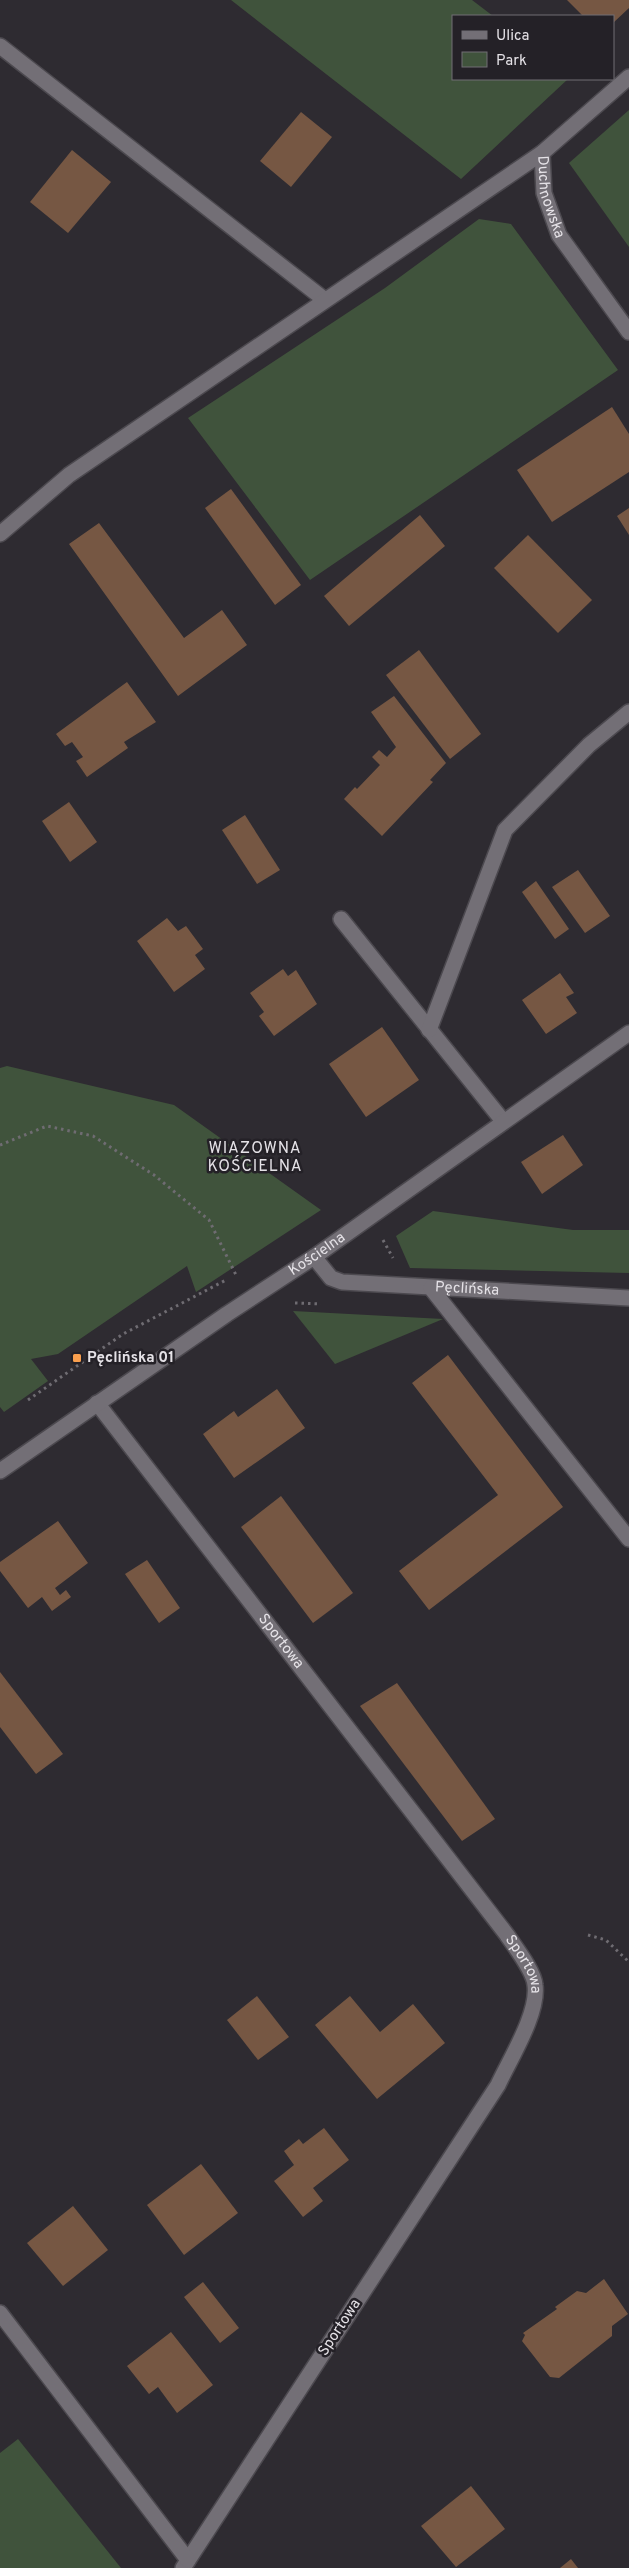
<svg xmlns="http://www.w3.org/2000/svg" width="629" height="2568" font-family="Overpass,sans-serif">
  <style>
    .green { fill: #40533c }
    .building { fill: #765743 }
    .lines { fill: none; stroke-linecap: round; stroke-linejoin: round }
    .minor-casing { stroke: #4c494f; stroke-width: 18 }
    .path { stroke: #6f6c72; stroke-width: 3; stroke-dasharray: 2.5 4; stroke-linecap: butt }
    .minor { stroke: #736f76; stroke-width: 15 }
    .poi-dot { fill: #fa9f4e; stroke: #242127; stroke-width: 2 }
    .labels { text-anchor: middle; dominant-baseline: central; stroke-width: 5; stroke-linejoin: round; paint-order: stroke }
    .street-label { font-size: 15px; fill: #e5e2e7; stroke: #242127 }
    .poi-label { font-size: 15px; font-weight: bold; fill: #e5e2e7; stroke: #242127; text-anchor: start }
    .neighbourhood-label { font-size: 16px; letter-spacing: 1px; fill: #e5e2e7; stroke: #242127 }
  </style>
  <rect width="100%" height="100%" fill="#2e2b31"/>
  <!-- green -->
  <g class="green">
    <path d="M231,0H472L493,16H453V79H568L461,179Z"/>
    <path d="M629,110V247L569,163Z"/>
    <path d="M479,219L511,224L618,370L310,580L188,418L385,288Z"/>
    <path d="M7,1066L174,1105L321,1210L196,1292L187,1266L58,1354L31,1359L48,1381L4,1412L0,1407V1068Z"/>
    <path d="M433,1211L573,1230H629V1273L410,1268L396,1236Z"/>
    <path d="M293,1311L443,1319L335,1364Z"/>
    <path d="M18,2439L121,2568H0V2453Z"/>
  </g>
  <!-- building -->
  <g class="building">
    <path d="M567,0H629V8L613,23V16H583Z"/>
    <path d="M301,112L332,137L291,187L260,161Z"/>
    <path d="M72,150L111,182L68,233L30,202Z"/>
    <path d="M612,407L629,434V472L552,522L517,470Z"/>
    <path d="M231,489L301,585L275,605L205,508Z"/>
    <path d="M629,508V535L617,516Z"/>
    <path d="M420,515L445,546L349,626L324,596Z"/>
    <path d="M99,523L184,638L222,610L247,645L178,696L69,544Z"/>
    <path d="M528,535L592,600L558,633L494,568Z"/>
    <path d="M419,650L481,734L450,759L386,675Z"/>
    <path d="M127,682L156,722L124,742L128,748L87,777L76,761L83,757L72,742L65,746L56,734Z"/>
    <path d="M394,696L446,763L430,780L433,782L382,836L344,799L355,787L357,789L380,765L372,757L379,750L387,757L396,747L371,712Z"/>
    <path d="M69,802L97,842L70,862L42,821Z"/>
    <path d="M245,815L280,870L257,884L222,830Z"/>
    <path d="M578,870L610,916L585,933L552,887Z"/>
    <path d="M536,881L569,929L555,939L522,892Z"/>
    <path d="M167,918L178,931L186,926L203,949L195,955L205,969L174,992L137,941Z"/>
    <path d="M283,969L288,976L296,970L317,1004L274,1036L259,1016L264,1012L250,993Z"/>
    <path d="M560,973L574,993L566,997L577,1013L546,1034L522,1000Z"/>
    <path d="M382,1027L419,1080L366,1117L329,1064Z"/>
    <path d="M563,1135L583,1165L542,1194L521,1162Z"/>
    <path d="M448,1355L563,1507L429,1610L399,1571L498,1495L412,1383Z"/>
    <path d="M277,1389L305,1428L234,1478L203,1434L234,1411L238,1417Z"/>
    <path d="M281,1496L353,1593L313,1623L241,1527Z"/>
    <path d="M58,1521L88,1563L55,1588L60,1595L66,1590L71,1597L52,1611L42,1597L28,1608L0,1571V1562Z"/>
    <path d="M147,1560L180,1608L159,1623L125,1574Z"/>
    <path d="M0,1672L63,1754L36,1774L0,1727Z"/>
    <path d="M397,1683L495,1819L462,1841L360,1706Z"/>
    <path d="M257,1996L289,2037L258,2060L227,2020Z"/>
    <path d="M350,1996L380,2032L413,2004L445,2043L377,2099L315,2025Z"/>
    <path d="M324,2128L349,2160L313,2188L323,2201L303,2217L274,2181L294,2165L284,2151L299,2139L303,2144Z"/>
    <path d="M201,2164L238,2213L184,2255L147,2205Z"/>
    <path d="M73,2206L108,2250L63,2286L27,2243Z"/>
    <path d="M604,2279L628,2314L612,2326V2336L559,2378L550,2377L522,2341L525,2335L523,2333L557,2309L555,2307L577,2291L586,2293Z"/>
    <path d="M203,2282L239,2328L220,2343L184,2297Z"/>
    <path d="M171,2332L213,2385L177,2413L158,2387L149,2394L127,2366Z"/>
    <path d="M471,2486L505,2529L456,2567L421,2526Z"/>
    <path d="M571,2559L578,2568H560Z"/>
  </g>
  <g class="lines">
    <defs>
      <g id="minor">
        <path d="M0,46L325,300"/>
        <path id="s1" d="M542,153L544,193L559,235L629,332"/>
        <path d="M0,534L69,475L542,153L629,77"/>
        <path d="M341,919L503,1121"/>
        <path d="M429,1030L505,830L589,745L629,712"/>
        <path id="s2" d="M314,1257L331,1278L342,1282L629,1298"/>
        <path d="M431,1288L629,1539"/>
        <path id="s3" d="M97,1403L507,1935C515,1947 534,1971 535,1985C539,2013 510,2059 498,2085L183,2568"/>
        <path id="s4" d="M0,1471L227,1314L314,1257L629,1033"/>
        <path d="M0,2313L188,2560"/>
      </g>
    </defs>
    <!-- minor casing -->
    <use href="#minor" class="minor-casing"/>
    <!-- path -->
    <g class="path">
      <path d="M0,1145L47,1126L93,1136L154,1175L209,1220L236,1275L234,1276"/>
      <path d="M383,1240L393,1258"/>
      <path d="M295,1303L321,1304"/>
      <path d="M28,1400L123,1334L226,1280"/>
      <path d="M588,1935L606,1940L629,1962"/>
    </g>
    <!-- minor -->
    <use href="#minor" class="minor"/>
  </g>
  <!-- markers -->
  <rect class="poi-dot" x="72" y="1353" width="10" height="10" rx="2.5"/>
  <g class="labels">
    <!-- street labels -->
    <g class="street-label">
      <text stroke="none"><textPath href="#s1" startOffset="45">Duchnowska</textPath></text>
      <text stroke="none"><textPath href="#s4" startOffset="384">Kościelna</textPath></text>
      <text stroke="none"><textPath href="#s2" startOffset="164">Pęclińska</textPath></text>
      <text stroke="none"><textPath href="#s3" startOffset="301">Sportowa</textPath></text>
      <text stroke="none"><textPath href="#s3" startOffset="706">Sportowa</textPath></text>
      <text transform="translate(340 2328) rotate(-57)">Sportowa</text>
    </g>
    <!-- poi labels -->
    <g class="poi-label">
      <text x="87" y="1358">Pęclińska 01</text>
    </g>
    <!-- neighbourhood labels -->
    <g class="neighbourhood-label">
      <text x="255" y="1149">WIĄZOWNA<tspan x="255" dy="18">KOŚCIELNA</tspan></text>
    </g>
  </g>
  <!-- legend -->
  <rect x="452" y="15" width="162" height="65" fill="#242127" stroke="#716e74"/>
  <rect x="462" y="31" width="25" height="8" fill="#736f76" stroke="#716e74"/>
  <text x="496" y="40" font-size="15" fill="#e5e2e7">Ulica</text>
  <rect x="462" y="52" width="25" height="15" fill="#40533c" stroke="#716e74"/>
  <text x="496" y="65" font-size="15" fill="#e5e2e7">Park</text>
</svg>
